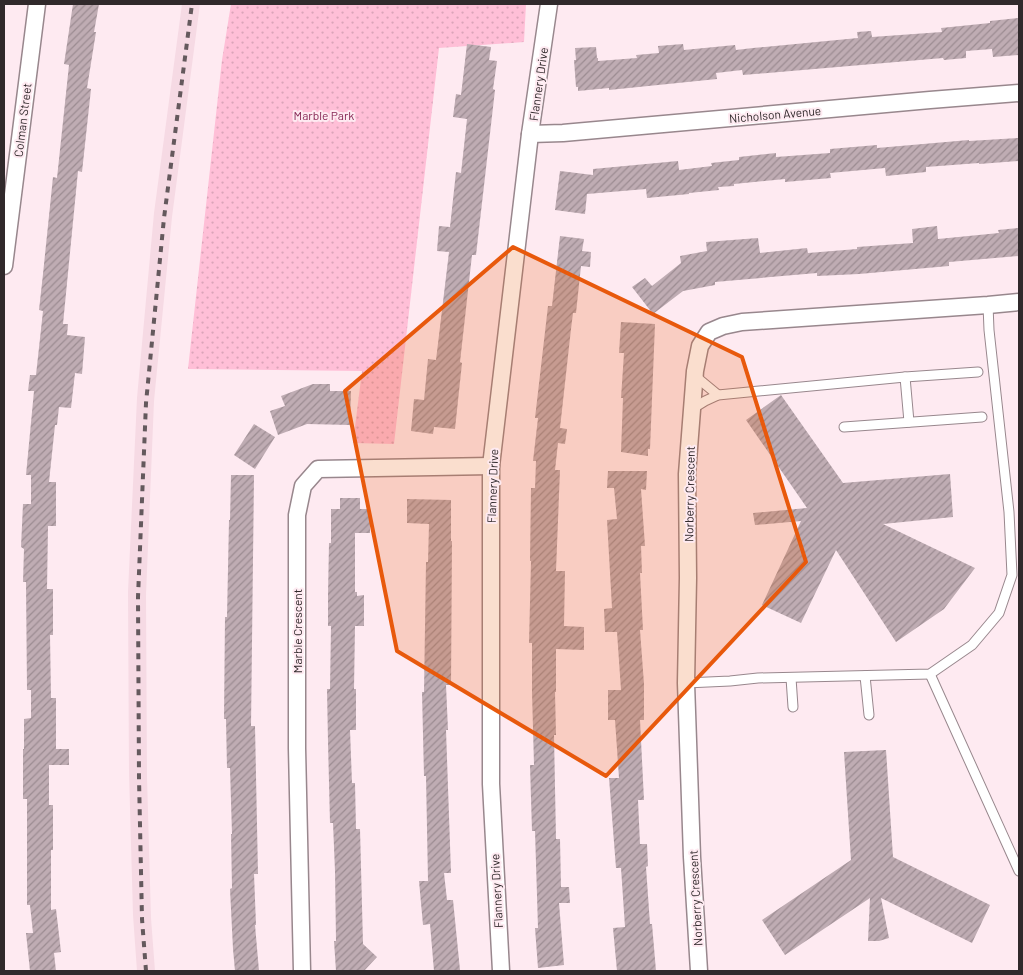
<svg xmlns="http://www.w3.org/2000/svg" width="1023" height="975" font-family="Barlow,sans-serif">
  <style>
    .built { fill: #f6dae4 }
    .park { fill: url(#park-dots) }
    .building { fill: url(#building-hatch) }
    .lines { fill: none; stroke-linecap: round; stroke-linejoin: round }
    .lane-casing { stroke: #98878d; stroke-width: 11 }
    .street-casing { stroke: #98878d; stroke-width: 19 }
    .lane { stroke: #fff; stroke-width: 9 }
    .street { stroke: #fff; stroke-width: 16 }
    .rail { stroke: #64595d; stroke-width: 4; stroke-dasharray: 6 6; stroke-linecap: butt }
    .marked { fill: #e8590c; fill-opacity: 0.2; stroke: #e8590c; stroke-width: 4; stroke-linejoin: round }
    .labels { text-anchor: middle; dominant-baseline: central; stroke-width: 4; stroke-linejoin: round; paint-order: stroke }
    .street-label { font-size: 12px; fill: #30292b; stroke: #feeaf1 }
    .park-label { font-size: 12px; fill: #852553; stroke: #feeaf1 }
  </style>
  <defs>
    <pattern id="park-dots" width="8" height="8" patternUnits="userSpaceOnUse" patternTransform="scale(1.25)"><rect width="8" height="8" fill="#ffbfd7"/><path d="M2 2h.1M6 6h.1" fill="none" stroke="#dba4b9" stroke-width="1.8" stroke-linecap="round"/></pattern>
    <pattern id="building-hatch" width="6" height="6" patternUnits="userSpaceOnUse" patternTransform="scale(1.25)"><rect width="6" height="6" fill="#bfacb3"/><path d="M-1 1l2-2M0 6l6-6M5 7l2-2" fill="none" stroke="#9c8c92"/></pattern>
  </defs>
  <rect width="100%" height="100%" fill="#feeaf1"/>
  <!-- built -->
  <path class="built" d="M182,4H200L172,217L154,401L146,595L147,777L151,918L155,971H137L133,915L129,773L128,592L137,398L154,213Z"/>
  <!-- park -->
  <path class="park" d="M231,4H526L524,42L439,48L394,444L353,443L362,371L188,369L222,60Z"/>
  <!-- building -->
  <g class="building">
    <path d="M73,4H99L94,32H96L87,88L91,89L82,172L78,171L63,324H68L67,335L85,337L82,374L75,373L71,408L59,407L57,425H55L49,482H56V526H48L47,589H53V635H50L51,698H56V749H69V765H49V805H53V850H51V910L56,909L61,952L54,953L56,971H30L26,933H33L30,905H27V799H23V749H24V719L31,718V690H27L26,582H23L24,549L21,547L23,504H31V475H26L34,391H28L30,375H36L43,311L39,310L43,274L53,177L57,178L69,65L64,64Z"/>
    <path d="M1019,18V55L993,57L992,49L966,51V58L944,60L943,58L743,75L742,70L716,73L717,79L609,90V88L578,91V87H576L574,60H576L575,48L596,47L597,58H598V61L637,58L636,55L659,53L658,46L683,44L684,50L735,45L736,50L753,48L858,38L857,32L871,31L872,37L942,32L941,28L990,23V21Z"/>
    <path d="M467,44L491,47L489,60L497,61L493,89L495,90L476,255H472L460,362L462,363L455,429L434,427L433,434L411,431L414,399L424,400L428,359L436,360L449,252L437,251L439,226L450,227L456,172L461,173L467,119L453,117L456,94L461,95Z"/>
    <path d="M1018,138L1019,161L979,164V163L926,167V172L886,176L885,168L830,173L831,178L785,182V179L734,184V186L718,187L719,190L689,193V194L647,198L646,189L587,194L585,214L555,210L560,171L593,175V169L678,161L679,170L712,166L711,163L739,160V157L776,153V157L830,153V149L877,145V148L969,140V141Z"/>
    <path d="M937,226L938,239L999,233L998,230L1019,228V256L949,262V266L859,274L817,276V273L715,282V285L683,291L653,314L632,287L645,278L652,286L681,263L680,256L707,251L706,242L758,238L760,253L807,248L808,253L857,249V247L913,243L912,229Z"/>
    <path d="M560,236L584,239L582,251L591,252L590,267L581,266L576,313H573L571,329L560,428L567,429L565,444L558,443L555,470H560L556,571H565L564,626L584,627V650L556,649V692H555L556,735H554L556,839H560L561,887H569L570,903H559L564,965L538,968L535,928H538L535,831H532L530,765H534L532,692V643H529L531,561H530L531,488H535L536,461H533L538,418H535L548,306H552Z"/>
    <path d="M621,322L655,324L650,449H648V456L621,452L623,398H621L624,353H619Z"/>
    <path d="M313,384H330V391H351L350,425L307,424L278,435L270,411L285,406L281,396Z"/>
    <path d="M781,395L843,483L950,474L953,517L883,524L975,568L944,609L896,642L836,550L801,623L762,605L801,521L755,525L753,513L807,508L746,420Z"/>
    <path d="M254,424L275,437L255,469L234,455Z"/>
    <path d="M608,471H647L646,490L641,489L645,546H641L642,573H640L643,630H640L644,684V720H640L644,800H638L640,844H647L648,866L646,867L650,924H652L656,971H617L613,928L625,927L621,868H616L609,778H619L615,720H608V690H621L617,632H605L604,609L612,608L607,520L617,519L614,488H607Z"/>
    <path d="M231,475H254L251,726H255L258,874H254L256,925H255L259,971H235L233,949L230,889L232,888L231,834H232L230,768H227L226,719H224L225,617H227L229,520H230Z"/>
    <path d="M340,498H360V509H370V533H355V592H357V596L364,595V626H355L354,689H356V730H350L352,783H355L356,829H360L363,944L377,957L364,971H336L334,941H336L335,871L333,823H330L328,742L327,689H330L331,626H328V595L329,543H331V509H340Z"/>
    <path d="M407,499L451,500V541H452L451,685H446L448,730H446L451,873H444L447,900H453L460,970L434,971L430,924L423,925L419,881H428L426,776H424L422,692H424L426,562H428L429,524L407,523Z"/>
    <path d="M886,750L893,857L990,905L972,943L881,898L889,938L879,941H868L870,898L785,955L762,920L851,860L844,752Z"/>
  </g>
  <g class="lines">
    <defs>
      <g id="lane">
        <path d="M695,376L718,395"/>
        <path d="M905,377L909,422"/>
        <path d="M692,409L705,401L718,395L905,377L978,372"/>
        <path d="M844,427L982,417"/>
        <path d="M930,674L1019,871"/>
        <path d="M865,676L869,715"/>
        <path d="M791,678L793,707"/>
        <path d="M686,683L730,681L758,678L930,674L972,645L999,613L1012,575L1009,512L989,330L988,305"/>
      </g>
      <g id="street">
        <path d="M530,134L563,133L930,100L1019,93"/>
        <path d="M4,266L37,4"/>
        <path d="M302,971L297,748V515L303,486L318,469L491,466"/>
        <path d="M501,971L491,784V466L530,134L549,4"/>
        <path d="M699,971L692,857L686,683L688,578L687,474L695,371L700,346L709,332L723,326L742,322L988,305L1019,302"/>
      </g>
    </defs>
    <!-- lane casing -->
    <use href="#lane" class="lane-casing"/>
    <!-- street casing -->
    <use href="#street" class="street-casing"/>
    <!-- lane -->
    <use href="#lane" class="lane"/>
    <!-- street -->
    <use href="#street" class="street"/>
    <!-- rail -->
    <path class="rail" d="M146,971L142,919L139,778L138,597L146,403L164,218L192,4"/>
  </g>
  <!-- marked area -->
  <path class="marked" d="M513,247L742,357L806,562L606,776L397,651L345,391Z"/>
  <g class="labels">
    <!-- street labels -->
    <g class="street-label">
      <text transform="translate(538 84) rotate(-82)">Flannery Drive</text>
      <text transform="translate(775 114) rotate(-5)">Nicholson Avenue</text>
      <text transform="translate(22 120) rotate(-83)">Colman Street</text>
      <text transform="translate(492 486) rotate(-88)">Flannery Drive</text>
      <text transform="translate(689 494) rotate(-89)">Norberry Crescent</text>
      <text transform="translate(297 631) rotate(-90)">Marble Crescent</text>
      <text transform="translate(496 891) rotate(-93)">Flannery Drive</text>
      <text transform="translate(695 898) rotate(-93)">Norberry Crescent</text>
    </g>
    <!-- park labels -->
    <g class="park-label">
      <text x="324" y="115">Marble Park</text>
    </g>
  </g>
  <!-- border -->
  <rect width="1023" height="975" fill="none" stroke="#30292b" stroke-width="10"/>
</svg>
